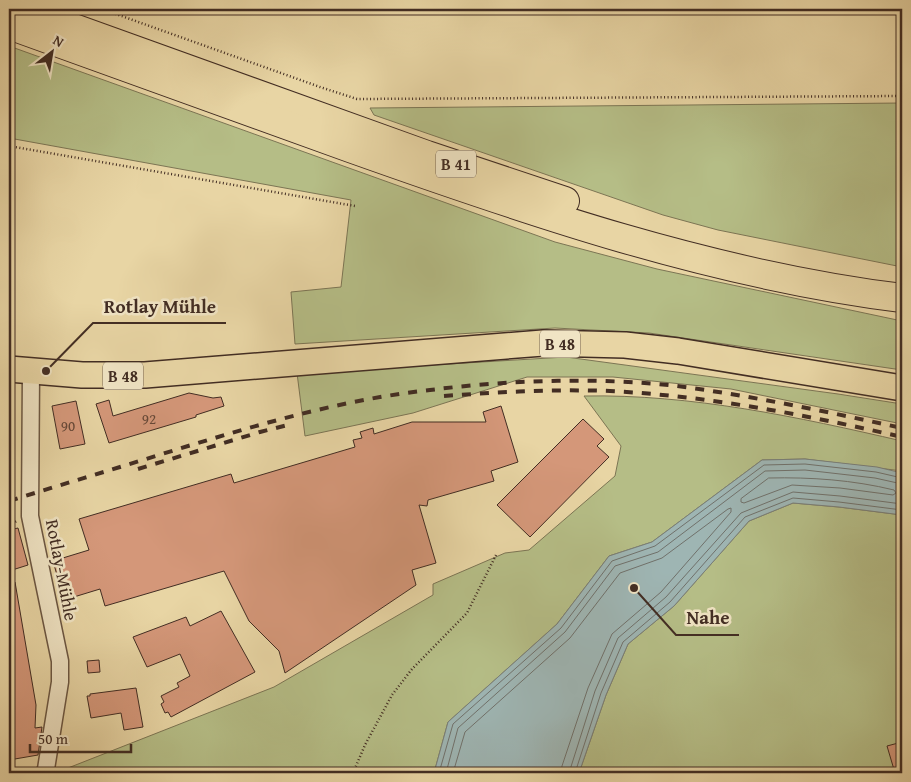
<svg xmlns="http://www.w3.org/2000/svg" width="911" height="782" font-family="'Gentium Book Plus',serif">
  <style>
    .green { fill: #b5bd86; stroke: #7c7554 }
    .water { fill: #9eb5b3; stroke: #797f79 }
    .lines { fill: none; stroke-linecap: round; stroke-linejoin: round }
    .shore { stroke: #70716b; stroke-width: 1 }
    .building { fill: #d49779; stroke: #422d23 }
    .street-casing { stroke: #6c5743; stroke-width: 19 }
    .primary-casing { stroke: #422d23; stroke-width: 28 }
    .highway-casing { stroke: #422d23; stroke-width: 30 }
    .path { stroke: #422d23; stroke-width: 2.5; stroke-dasharray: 1 2.5; stroke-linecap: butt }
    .street { stroke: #f0e4c4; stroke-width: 16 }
    .primary { stroke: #e8d5a4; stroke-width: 25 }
    .highway { stroke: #e8d5a4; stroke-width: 28 }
    .rail { stroke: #422d23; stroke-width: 4; stroke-dasharray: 9 9; stroke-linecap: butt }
    .labels { text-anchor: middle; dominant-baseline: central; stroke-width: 5; stroke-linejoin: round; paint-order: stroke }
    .number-label { font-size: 15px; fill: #664838 }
    .shield { fill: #f0e4c4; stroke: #766453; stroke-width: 1 }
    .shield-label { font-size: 16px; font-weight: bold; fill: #422d23 }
    .street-label { font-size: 18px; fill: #422d23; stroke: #f0e4c4 }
    .leader { fill: none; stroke: #422d23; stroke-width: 2 }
    .callout-dot { fill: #422d23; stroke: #f0e4c4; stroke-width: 2 }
    .callout-label { font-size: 19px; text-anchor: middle; font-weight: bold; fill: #422d23; stroke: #f0e4c4; stroke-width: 5; stroke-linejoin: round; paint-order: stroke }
  </style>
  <rect width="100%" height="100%" fill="#e8d5a4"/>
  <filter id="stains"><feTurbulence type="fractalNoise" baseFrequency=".004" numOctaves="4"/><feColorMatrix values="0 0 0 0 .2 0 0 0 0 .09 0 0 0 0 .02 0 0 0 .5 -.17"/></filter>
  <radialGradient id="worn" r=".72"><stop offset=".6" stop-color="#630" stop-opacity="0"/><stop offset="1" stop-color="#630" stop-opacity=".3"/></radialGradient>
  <!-- green -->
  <g class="green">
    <path d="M9,46L555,242L657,269L902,321V370L649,333L555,328L295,344L291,292L341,287L351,200L9,138Z"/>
    <path d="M902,103V267L718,230L663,215L374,115L370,108Z"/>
    <path d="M566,357L838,394L902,404V424L731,389L613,377H527L413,413L305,436L297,373Z"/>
    <path d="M584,396C691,394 798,417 902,441V471L805,459L762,460L652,542L609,556L557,624L448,722L434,773H64L68,768L274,687L433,595V584L505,553L529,550L615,476L621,446Z"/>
    <path d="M793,503L839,507L902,515V773H579L606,695L628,644L674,606L749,521Z"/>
  </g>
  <!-- water -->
  <path class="water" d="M805,459L877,467L902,473V515L839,507L793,503L749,521L674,606L628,644L606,695L579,773H434L448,722L557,624L609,556L652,542L762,460Z"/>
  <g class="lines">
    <!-- shore -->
    <g class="shore">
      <path d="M769,478C811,477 853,480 894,490L896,493L893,495L840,488L792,485L744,503L741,502V499Z"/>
      <path d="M439,773L453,724L561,628L612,561L655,546L764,465L805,464L876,472L902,478"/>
      <path d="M446,773L458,728L565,632L615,566L658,552L765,471L805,470L875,478L902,484"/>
      <path d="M453,773L465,732L570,638L620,573L662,558L728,509L731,508V512L661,592L612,634L588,688L562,766L561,773"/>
      <path d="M569,773L595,691L618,638L666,597L741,513L793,492L840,496L902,504"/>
      <path d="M575,773L601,693L623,642L670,602L745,517L793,498L839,502L902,510"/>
    </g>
  </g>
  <!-- building -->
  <g class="building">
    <path d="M189,393L213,398L221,397L224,406L196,415V417L109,443L96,404L109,400L113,416Z"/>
    <path d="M76,401L85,444L60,449L52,406Z"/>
    <path d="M501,406L518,462L491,471L494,481L428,500L427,506L419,505L436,563L412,570L416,585L285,673L279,651L249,621L224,571L105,606L100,589L64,600L53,561L89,550L79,519L231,474L234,483L355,447L353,440L362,438L360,432L373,428L374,434L412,422H486L483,412Z"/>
    <path d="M583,419L604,439L597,446L609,457L530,537L497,505Z"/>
    <path d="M18,528L28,565L9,571V530Z"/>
    <path d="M15,582L36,705L35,728L42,727L38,755L9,760V583Z"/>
    <path d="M221,611L255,672L171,717L168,712L165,713L161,704L164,702L161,696L179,687L177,683L190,676L180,654L147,667L133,637L186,617L190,626Z"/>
    <path d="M99,660L100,672L88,673L87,661Z"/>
    <path d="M136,688L143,727L124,730L121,713L91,718L87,696H90V694Z"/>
    <path d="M902,742V773H895L887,746Z"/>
  </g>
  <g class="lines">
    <defs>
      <path id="street" d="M31,371L30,516L60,661V682L46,769L44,773"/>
      <path id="primary" d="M9,369L82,375H145L543,343L625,345L678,351L902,388"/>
      <g id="highway">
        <path d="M21,9L427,155L565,201"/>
        <path d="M9,25C122,66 236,107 350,148C527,211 714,275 902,298"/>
      </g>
    </defs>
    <!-- street casing -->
    <use href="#street" class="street-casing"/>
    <!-- primary casing -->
    <use href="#primary" class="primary-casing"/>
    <!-- highway casing -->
    <use href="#highway" class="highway-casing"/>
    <!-- path -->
    <g class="path">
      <path d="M102,9L320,87L357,99L902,96"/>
      <path d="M9,146L355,206"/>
      <path d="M9,525L17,521"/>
      <path d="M353,773L365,745L392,695L412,669L467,613L496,555"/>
    </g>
    <!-- street -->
    <use href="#street" class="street"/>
    <!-- primary -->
    <use href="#primary" class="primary"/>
    <!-- highway -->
    <use href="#highway" class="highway"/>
    <!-- rail -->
    <g class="rail">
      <path d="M444,396C499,392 555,389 610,391C709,396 806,415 902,437"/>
      <path d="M138,469L260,432L292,424"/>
      <path d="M9,501C60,485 111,470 162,454C250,427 338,400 430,390C509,380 597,377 677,386C753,396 828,412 902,428"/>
    </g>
  </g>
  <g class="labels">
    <!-- number labels -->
    <g class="number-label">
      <text x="149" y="418">92</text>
      <text x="68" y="425">90</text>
    </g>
    <!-- shield labels -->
    <g class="shield">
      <rect x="436" y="150.5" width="40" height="27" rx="4"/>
      <rect x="540" y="330.5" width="40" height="27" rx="4"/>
      <rect x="103" y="362.5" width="40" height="27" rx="4"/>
    </g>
    <g class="shield-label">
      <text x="456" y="164">B 41</text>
      <text x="560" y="344">B 48</text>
      <text x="123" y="376">B 48</text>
    </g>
    <!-- street labels -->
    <g class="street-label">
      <text transform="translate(62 570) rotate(79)">Rotlay-Mühle</text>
    </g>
  </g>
  <!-- callouts -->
  <path class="leader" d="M46 371L93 323H226M634 588L676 635H739"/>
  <g class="callout-dot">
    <circle cx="46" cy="371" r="5"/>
    <circle cx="634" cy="588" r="5"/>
  </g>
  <g class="callout-label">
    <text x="160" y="313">Rotlay Mühle</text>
    <text x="708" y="624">Nahe</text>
  </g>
  <!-- margin -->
  <rect width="911" height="782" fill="none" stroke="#e8d5a4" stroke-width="30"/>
  <rect x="10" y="10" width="891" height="762" fill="none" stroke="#422d23" stroke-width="2.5"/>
  <rect x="15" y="15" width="881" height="752" fill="none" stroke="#422d23"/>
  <!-- north arrow -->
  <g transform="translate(52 52) rotate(31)" stroke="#f0e4c4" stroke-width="4" paint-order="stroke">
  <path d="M0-4L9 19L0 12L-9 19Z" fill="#422d23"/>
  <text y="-8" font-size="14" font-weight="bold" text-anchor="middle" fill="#422d23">N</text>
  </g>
  <!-- scale -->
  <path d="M30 744v8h101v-8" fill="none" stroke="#422d23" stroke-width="2.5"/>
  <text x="38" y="744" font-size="15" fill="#422d23" stroke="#f0e4c4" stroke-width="4" paint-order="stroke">50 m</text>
  <rect width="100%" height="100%" filter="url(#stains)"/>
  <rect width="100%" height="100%" fill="url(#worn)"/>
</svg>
